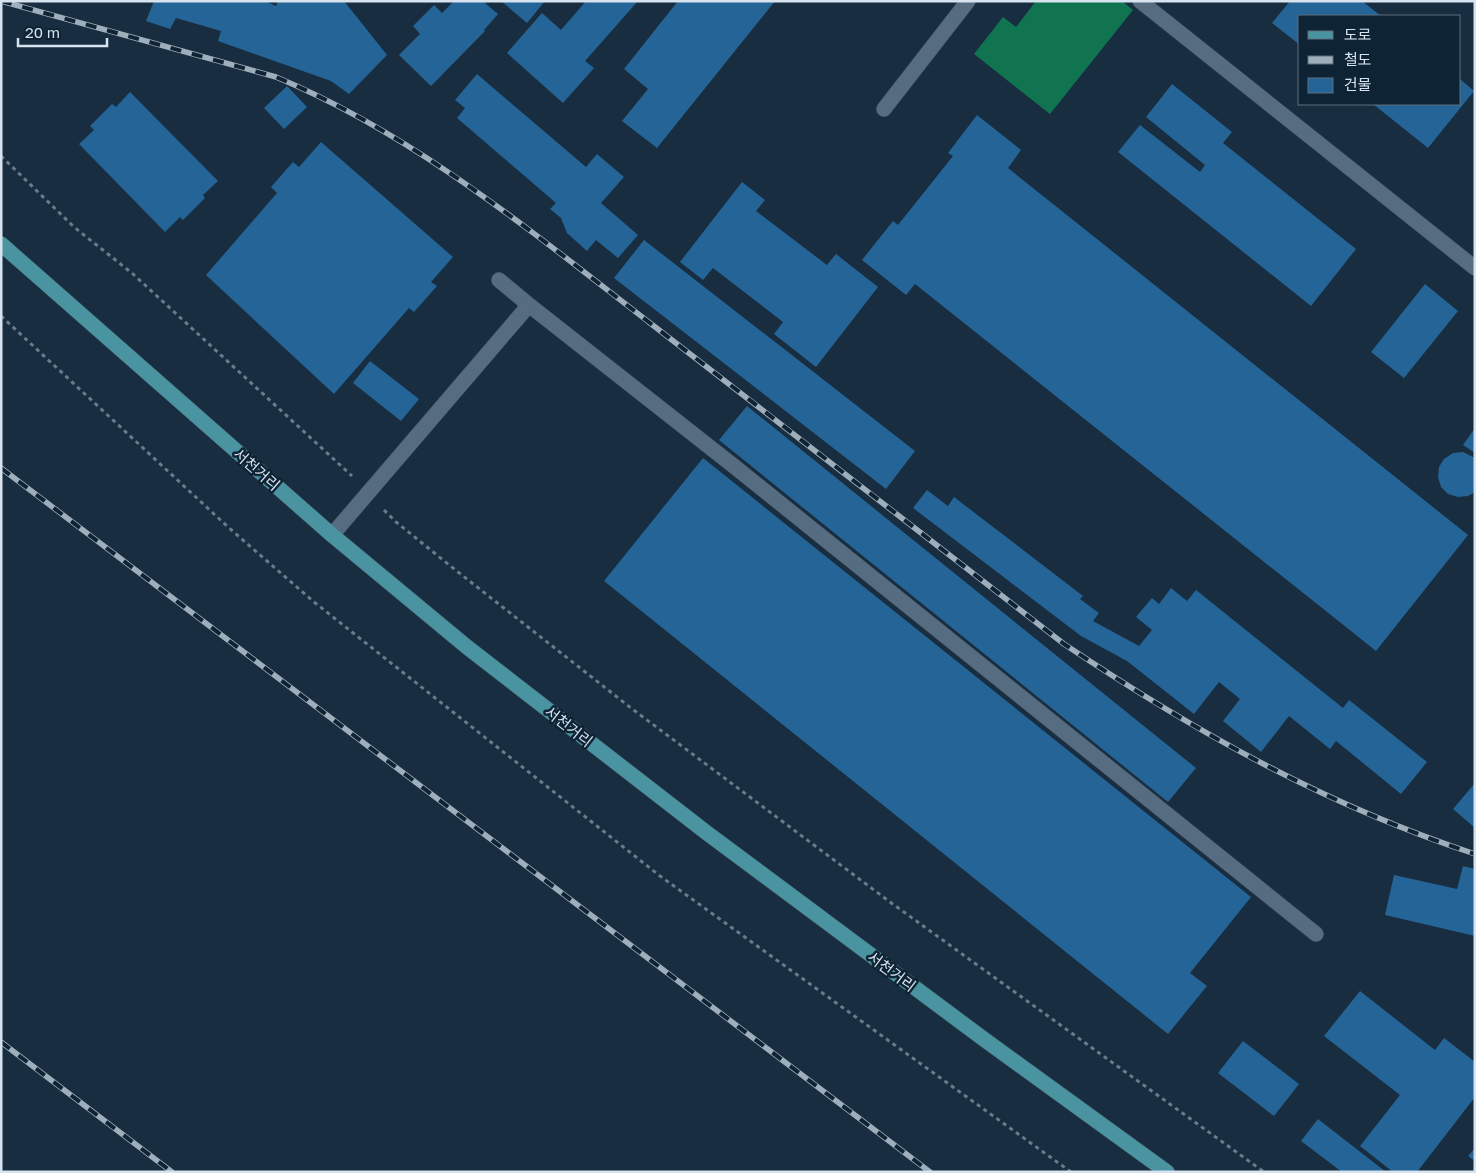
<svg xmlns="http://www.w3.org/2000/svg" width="1476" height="1173" font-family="'Golos Text','Noto Sans KR',sans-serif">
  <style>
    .forest { fill: #107451 }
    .building { fill: #256496 }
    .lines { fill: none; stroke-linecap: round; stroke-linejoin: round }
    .street-casing { stroke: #394a5a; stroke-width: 16 }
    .primary-casing { stroke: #394a5a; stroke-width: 16 }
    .path { stroke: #6a7b8b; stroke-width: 3; stroke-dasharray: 4 4; stroke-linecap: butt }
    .street { stroke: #556c81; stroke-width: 15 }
    .primary { stroke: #4a94a1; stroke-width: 15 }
    .rail-casing { stroke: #9eaebb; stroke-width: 5.5 }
    .rail { stroke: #0e2334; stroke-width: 4; stroke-dasharray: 11; stroke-linecap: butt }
    .labels { text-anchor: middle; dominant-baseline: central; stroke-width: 5; stroke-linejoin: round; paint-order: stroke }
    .street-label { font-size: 15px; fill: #d7e4f0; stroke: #0e2334 }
  </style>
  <rect width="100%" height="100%" fill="#182d3f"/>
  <!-- forest -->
  <path class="forest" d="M1036,1H1122L1133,10L1050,114L974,54L1003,17L1016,27Z"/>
  <!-- building -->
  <g class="building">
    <path d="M154,1H265L276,6L278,1H344L387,55L349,94L331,81L218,41L221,31L176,18L170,29L146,21Z"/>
    <path d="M454,1H487L485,3L498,14L484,30L485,31L431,86L399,55L420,34L413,26L434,5L442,13Z"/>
    <path d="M501,1H545L527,23Z"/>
    <path d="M586,1H638L585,61L594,68L563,103L507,53L542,13L561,30Z"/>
    <path d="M678,1H775L657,148L622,121L648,89L624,69Z"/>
    <path d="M1290,1H1362L1381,16H1300V45L1272,23Z"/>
    <path d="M477,74L586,167L597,154L624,177L601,203L638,235L618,258L596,240L587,251L567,233L561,218L550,209L556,203L457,118L465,108L455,100Z"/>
    <path d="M1460,79L1474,91L1428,148L1373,104H1460Z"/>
    <path d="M1172,84L1232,132L1223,143L1356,249L1311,306L1118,152L1140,125L1200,172L1205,165L1146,117Z"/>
    <path d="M287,86L307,107L284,129L264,108Z"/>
    <path d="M130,92L218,181L203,195L205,198L183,220L180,217L165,232L79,144L94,130L90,126L112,104L116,107Z"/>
    <path d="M977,115L1021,150L1008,168L1468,535L1376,651L915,284L906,295L862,260L893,221L898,225L953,156L948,153Z"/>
    <path d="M321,142L453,257L431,282L437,286L414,312L409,308L334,394L206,275L277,193L271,187L293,162L299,167Z"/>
    <path d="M742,182L765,200L756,211L827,265L836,254L878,287L816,367L774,334L783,322L713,268L703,280L680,262Z"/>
    <path d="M644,240L915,451L886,489L614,278Z"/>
    <path d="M1425,284L1458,311L1404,378L1371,352Z"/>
    <path d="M370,361L419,399L401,421L353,383Z"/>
    <path d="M747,406L1196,768L1168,802L719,440Z"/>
    <path d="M1475,428V453L1463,445Z"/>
    <path d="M1463,452L1475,458V492L1468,496L1458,497L1448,494L1441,487L1438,477L1439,467L1444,459L1453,453Z"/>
    <path d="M703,458L1251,897L1190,973L1207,986L1168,1034L604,581Z"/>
    <path d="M927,490L948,506L954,497L1083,596L1080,599L1099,613L1093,621L1139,646L1152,630L1136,617L1152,598L1159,604L1171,588L1187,601L1196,590L1343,708L1349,700L1427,762L1401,794L1336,741L1330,749L1289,716L1261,752L1223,721L1240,699L1219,682L1194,714L1127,661L1081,636L913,508Z"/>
    <path d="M1475,783V828L1453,809Z"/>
    <path d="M1463,866L1475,869V936L1385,915L1394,875L1457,889Z"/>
    <path d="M1360,991L1435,1050L1444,1038L1475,1062V1097L1417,1172H1393L1360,1146L1400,1095L1324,1036Z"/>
    <path d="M1243,1041L1299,1084L1274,1116L1218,1073Z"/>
    <path d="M1318,1119L1386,1172H1342L1301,1141Z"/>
    <path d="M1475,1148V1161L1468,1156Z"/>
  </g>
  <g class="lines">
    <defs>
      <g id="street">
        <path d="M1140,1L1475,268"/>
        <path d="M884,109L968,1"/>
        <path d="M499,280L529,305L735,467L1316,934"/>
        <path d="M332,535L529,305"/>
      </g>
      <path id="primary" d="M1,244L332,535L467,647L707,833L985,1040L1167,1172"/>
    </defs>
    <!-- street casing -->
    <use href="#street" class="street-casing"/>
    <!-- primary casing -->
    <use href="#primary" class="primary-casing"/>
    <!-- path -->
    <g class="path">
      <path d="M1,156L74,227L133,274L352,476"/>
      <path d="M1,316L228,527L314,602L660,876L1071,1172"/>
      <path d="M384,510L396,522L458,572L631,708L890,902L1264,1172"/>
    </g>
    <!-- street -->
    <use href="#street" class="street"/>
    <!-- primary -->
    <use href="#primary" class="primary"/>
    <defs>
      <g id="rail">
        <path d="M1,1L276,77C415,135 532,232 650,323C789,430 926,537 1064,644C1194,731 1325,805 1475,854"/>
        <path d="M1,468L930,1172"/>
        <path d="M1,1042L172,1172"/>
      </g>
    </defs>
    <!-- rail casing -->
    <use href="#rail" class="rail-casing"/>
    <!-- rail -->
    <use href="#rail" class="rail"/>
  </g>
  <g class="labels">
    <!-- street labels -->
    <g class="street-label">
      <text transform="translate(257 469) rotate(41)">서천거리</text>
      <text transform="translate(569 726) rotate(38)">서천거리</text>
      <text transform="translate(892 971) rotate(37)">서천거리</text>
    </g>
  </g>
  <!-- border -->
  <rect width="1476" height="1173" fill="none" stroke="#d7e4f0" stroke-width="5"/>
  <!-- legend -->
  <rect x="1298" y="15" width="162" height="90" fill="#0e2334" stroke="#5e707f"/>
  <rect x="1308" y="31" width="25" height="8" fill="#4a94a1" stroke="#5e707f"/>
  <text x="1344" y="40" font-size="15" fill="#d7e4f0">도로</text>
  <rect x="1308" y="56" width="25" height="8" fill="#9eaebb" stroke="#5e707f"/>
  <text x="1344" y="65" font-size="15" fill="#d7e4f0">철도</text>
  <rect x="1308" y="78" width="25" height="15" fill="#256496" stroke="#5e707f"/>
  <text x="1344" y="90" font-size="15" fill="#d7e4f0">건물</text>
  <!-- scale -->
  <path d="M18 38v8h89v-8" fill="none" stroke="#d7e4f0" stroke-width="2.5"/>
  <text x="25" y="38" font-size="15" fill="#d7e4f0" stroke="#0e2334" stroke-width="4" paint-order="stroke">20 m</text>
</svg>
